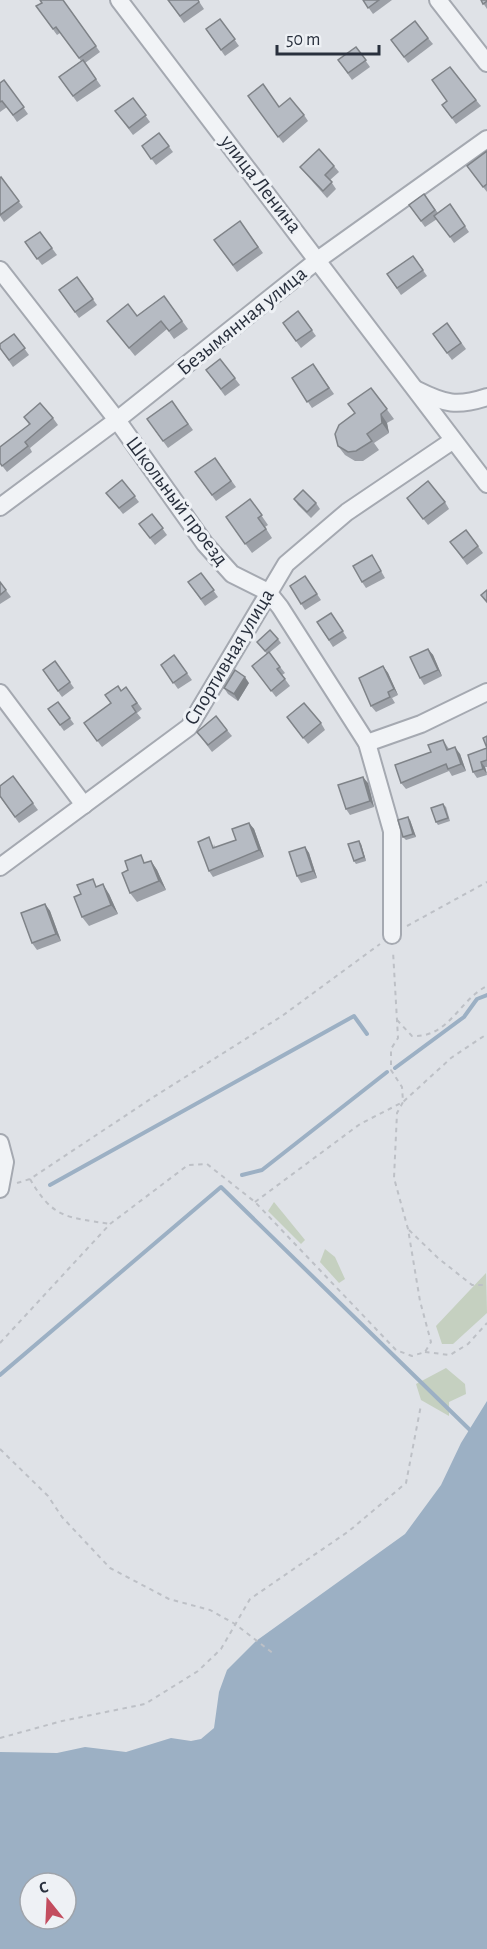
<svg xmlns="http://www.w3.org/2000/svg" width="487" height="1949" font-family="'Alegreya Sans',sans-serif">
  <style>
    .green { fill: #c5d0c0 }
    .water { fill: #9cb0c4; fill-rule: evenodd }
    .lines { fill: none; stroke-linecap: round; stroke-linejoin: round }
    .stream { stroke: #9cb0c4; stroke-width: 4 }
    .minor-casing { stroke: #a5a9b1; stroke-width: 20 }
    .path { stroke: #bdc0c6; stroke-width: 2; stroke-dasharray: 4.5 4.5; stroke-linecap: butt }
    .minor { stroke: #f1f3f6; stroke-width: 16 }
    .wall { fill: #9da1a8 }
    .shaded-wall { fill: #7f8388 }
    .building { fill: #b6bbc3; stroke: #7f8388; stroke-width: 1.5 }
    .labels { text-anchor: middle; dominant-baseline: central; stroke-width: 6; stroke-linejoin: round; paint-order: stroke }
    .street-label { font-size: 21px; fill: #29303d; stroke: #eef1f5 }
  </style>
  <rect width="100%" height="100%" fill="#dfe2e7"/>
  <!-- green -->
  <g class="green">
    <path d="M274,1202L305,1240L301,1244L268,1211Z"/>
    <path d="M325,1249L335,1257L345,1279L339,1283L320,1262Z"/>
    <path d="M486,1273L487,1313L453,1344H442L436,1326Z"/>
    <path d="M446,1368L465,1384L466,1394L449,1402V1416L421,1400L416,1384Z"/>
  </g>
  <!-- water -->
  <path class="water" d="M487,1401V1949H0V1752L57,1753L85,1747L126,1752L171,1738L191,1741L201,1739L214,1728L219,1692L227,1670L256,1641L405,1534L441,1485L461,1443ZM30,1883H66V1919H30Z"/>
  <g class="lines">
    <!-- stream -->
    <g class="stream">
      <path d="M395,1068L464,1017L477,999L487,995"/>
      <path d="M242,1175L262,1170L387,1072"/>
      <path d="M50,1185L354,1016L367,1034"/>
      <path d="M0,1375L221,1187L471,1431"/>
    </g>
    <defs>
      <g id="minor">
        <path d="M119,0L487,484"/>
        <path d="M438,0L487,63"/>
        <path d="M0,270L117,420L205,544L232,574L268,592L280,607L367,743L392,831V935"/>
        <path d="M417,390C445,404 457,407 487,397"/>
        <path d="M0,507L117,420L319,259L487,139"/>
        <path d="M0,693L84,805"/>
        <path d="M367,743L421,724L487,692"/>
        <path d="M0,867L189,727L286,564L347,512L452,441"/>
        <path d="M0,1143L5,1162L0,1189"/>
      </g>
    </defs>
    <!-- minor casing -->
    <use href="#minor" class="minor-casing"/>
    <!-- path -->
    <g class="path">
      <path d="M407,926L487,882"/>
      <path d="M397,1020L412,1036C449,1038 459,1000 487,986"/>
      <path d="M30,1179C53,1219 67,1217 110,1224"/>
      <path d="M17,1183L30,1179L152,1098L282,1016L380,944"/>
      <path d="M255,1202L360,1124L403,1102L451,1058L487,1034"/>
      <path d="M409,1230L438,1258L472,1285H487"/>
      <path d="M0,1343L110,1224L188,1165L207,1164L255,1202L396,1350L412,1356L425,1352L431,1342L420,1301L408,1229L394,1178L397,1113L403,1102L402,1087L391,1070V1049L398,1038L393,951"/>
      <path d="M425,1352L450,1355L468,1344L487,1323"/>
      <path d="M0,1449L48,1496L62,1517L110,1568L169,1599L210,1610L235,1624L274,1654"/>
      <path d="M0,1738L62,1721L145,1704L198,1671L221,1649L250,1599L349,1531L406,1483L421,1405"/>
    </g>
    <!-- minor -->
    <use href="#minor" class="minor"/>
  </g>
  <!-- wall -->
  <g class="wall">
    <path d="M63,0L100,52L85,63L101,86L77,102L59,77L81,61L60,33L57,35L36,6Z"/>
    <path d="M168,0H198L204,9L184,23Z"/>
    <path d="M363,0H392L373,14Z"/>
    <path d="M481,0H487V9Z"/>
    <path d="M220,19L239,46L225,56L206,29Z"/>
    <path d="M428,38L433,44L408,63L391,40Z"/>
    <path d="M356,47L370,67L352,80L338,60Z"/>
    <path d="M4,80L28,114L17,122L7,107L0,112V83Z"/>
    <path d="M248,96L279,107L304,115L308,121L283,143Z"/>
    <path d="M133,98L150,122L133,135L115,111Z"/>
    <path d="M476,100L481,106L456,124L442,105Z"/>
    <path d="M159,133L173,152L156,165L142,146Z"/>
    <path d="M487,151V192L467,166Z"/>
    <path d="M334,166L339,172L330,180L336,189L327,198L305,173L300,167Z"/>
    <path d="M0,178L23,207L4,222L0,216Z"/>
    <path d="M424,194L438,213L450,204L469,232L454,243L437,219L425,227L409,205Z"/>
    <path d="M240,221L263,253L237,272L214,240Z"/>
    <path d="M40,232L57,255L42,265L25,242Z"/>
    <path d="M413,256L427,276L401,295L387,274Z"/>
    <path d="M77,277L97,305L79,318L59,290Z"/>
    <path d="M164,296L188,329L174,339L167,329L135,356L107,321L137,316Z"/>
    <path d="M298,311L316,336L301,348L283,323Z"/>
    <path d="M447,323L466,349L452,360L433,334Z"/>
    <path d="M14,334L29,355L13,367L0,348Z"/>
    <path d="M220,359L240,385L225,396L206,370Z"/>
    <path d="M313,364L334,394L312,408L292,378Z"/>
    <path d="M371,388L394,419L387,423L389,433L374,443L379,450L363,461H355L345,455L338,446L354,413Z"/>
    <path d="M172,401L193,430L168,448L147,419Z"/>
    <path d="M24,417L53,418L58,425L30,448L32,452L7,472L0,463L29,424Z"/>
    <path d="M215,458L236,487L216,501L195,472Z"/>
    <path d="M122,480L139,502L123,514L111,499Z"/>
    <path d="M250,499L268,525L265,527L272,538L252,553L226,517Z"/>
    <path d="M294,499L316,503L320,509L311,518L298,505Z"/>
    <path d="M445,502L449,509L428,525L412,504Z"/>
    <path d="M152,514L167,535L155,545L139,524Z"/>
    <path d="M466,530L483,553L467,565L450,542Z"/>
    <path d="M372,555L385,578L366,588L362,582Z"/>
    <path d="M201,573L218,597L205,606L188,582Z"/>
    <path d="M305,576L321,600L305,610L290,586Z"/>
    <path d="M0,582L11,597L0,604Z"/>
    <path d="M331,613L347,638L333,647L317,622Z"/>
    <path d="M278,639L281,643L269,653L285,673L282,675L290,686L276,697L252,666L267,654L257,642Z"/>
    <path d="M428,649L433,655L442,676L424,685L420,678Z"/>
    <path d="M174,655L192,680L178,689L161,665Z"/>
    <path d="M55,661L74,688L62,697L43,670Z"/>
    <path d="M383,666L388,673L398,695L392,698L395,703L376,712L371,706Z"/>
    <path d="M249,683L238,701L228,694L224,688Z"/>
    <path d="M126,687L142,709L137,713L141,718L102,747L84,723L111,703L121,691Z"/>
    <path d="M58,702L74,724L64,731L48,709Z"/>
    <path d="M287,717L321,723L325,730L308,744Z"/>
    <path d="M227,730L232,736L212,752L197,732Z"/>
    <path d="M487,736V767H485L487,775L477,778L473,772L487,748Z"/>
    <path d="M443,740L449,749L460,754L466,771L452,776L449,771L406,789L401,783Z"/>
    <path d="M13,776L38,810L19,823L0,797Z"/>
    <path d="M368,783L374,807L350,815L346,809Z"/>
    <path d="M443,804L446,807L450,821L438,825L436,822Z"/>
    <path d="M410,820L416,837L406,840L403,837Z"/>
    <path d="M249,823L254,829L264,857L213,877L209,871L214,844L215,848L236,840Z"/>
    <path d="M361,844L366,861L356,864L354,861Z"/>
    <path d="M305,847L309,853L317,878L301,883L297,876Z"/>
    <path d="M151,861L157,870L166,890L137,902L130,893L146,863Z"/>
    <path d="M98,886L109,894L118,914L89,926L82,917Z"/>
    <path d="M45,904L50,911L61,941L37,950L32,943Z"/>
  </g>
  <!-- shaded-wall -->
  <g class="shaded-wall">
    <path d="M381,414L387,423L389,433L382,423Z"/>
    <path d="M428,649L433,655L442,676L438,670Z"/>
    <path d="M383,666L388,673L398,695L394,689Z"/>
    <path d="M245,677L249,683L238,701L234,694Z"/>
    <path d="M455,747L460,754L466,771L461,764Z"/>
    <path d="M481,762L485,767L487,774L483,769Z"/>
    <path d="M363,777L368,783L374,807L370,801Z"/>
    <path d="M408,817L410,820L416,837L413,834Z"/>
    <path d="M249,823L254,829L264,857L259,850Z"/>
    <path d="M359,841L361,844L366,861L364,857Z"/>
    <path d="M305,847L309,853L317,878L313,871Z"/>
    <path d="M151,861L157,870L166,890L159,881Z"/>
    <path d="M103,884L109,894L118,914L111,905Z"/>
    <path d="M45,904L50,911L61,941L56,934Z"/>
  </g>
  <!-- building -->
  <g class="building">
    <path d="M40,0H63L96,46L79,58L56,27L53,29L36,6L42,3Z"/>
    <path d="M168,0H198L199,2L180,16Z"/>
    <path d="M363,0H379L368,8Z"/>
    <path d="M481,0H487V1L483,4Z"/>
    <path d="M220,19L235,39L221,50L206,29Z"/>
    <path d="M415,21L428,38L404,57L391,40Z"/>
    <path d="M356,47L366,60L348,73L338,60Z"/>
    <path d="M83,60L96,79L73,96L59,77Z"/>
    <path d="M450,67L476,100L452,118L442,105L447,101L432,80Z"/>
    <path d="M4,80L24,107L13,115L2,101L0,102V83Z"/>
    <path d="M263,84L279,107L290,98L304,115L278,137L248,96Z"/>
    <path d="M133,98L146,115L129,128L115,111Z"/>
    <path d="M159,133L169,146L151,159L142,146Z"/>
    <path d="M319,149L334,166L325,175L332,182L323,191L300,167Z"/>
    <path d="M487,151V184L483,187L467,166Z"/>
    <path d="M1,177L19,201L0,215V178Z"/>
    <path d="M424,194L435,210L421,221L409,205Z"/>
    <path d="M450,204L465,226L450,237L434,216Z"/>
    <path d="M240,221L258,247L233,265L214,240Z"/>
    <path d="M40,232L52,248L37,259L25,242Z"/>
    <path d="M413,256L423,270L397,288L387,274Z"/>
    <path d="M77,277L93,299L75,312L59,290Z"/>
    <path d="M164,296L182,321L169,331L161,321L129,348L107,321L128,304L137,316Z"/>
    <path d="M298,311L312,330L296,341L283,323Z"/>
    <path d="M447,323L461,343L447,353L433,334Z"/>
    <path d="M14,334L25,348L9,360L0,348V344Z"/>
    <path d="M220,359L235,378L221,389L206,370Z"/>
    <path d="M313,364L329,388L307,402L292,378Z"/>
    <path d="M371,388L387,409L381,414L382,423L367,434L372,441L356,451L348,452L338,446L335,434L339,425L355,413L348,404Z"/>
    <path d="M172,401L188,424L163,441L147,419Z"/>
    <path d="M40,403L53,418L25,442L28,446L2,466L0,463V447L30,424L24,417Z"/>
    <path d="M215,458L231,481L212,495L195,472Z"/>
    <path d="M122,480L135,496L119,508L106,493Z"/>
    <path d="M428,481L445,502L423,519L407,498Z"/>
    <path d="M303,490L316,503L307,512L294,499Z"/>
    <path d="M250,499L262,515L258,518L266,529L245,544L226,517Z"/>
    <path d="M152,514L163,528L150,538L139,524Z"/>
    <path d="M466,530L478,546L463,558L450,542Z"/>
    <path d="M372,555L381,571L362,582L353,566Z"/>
    <path d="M201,573L214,590L201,599L188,582Z"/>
    <path d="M305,576L317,594L301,604L290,586Z"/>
    <path d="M0,582L6,590L0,595Z"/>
    <path d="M487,590V602L481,595Z"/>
    <path d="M331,613L343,631L329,640L317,622Z"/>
    <path d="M270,630L278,639L265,651L257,642Z"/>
    <path d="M428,649L438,670L420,678L410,657Z"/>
    <path d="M269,652L280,667L277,669L285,679L271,691L252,666Z"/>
    <path d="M174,655L187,673L173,683L161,665Z"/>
    <path d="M55,661L70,682L58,691L43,670Z"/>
    <path d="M383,666L394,689L388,692L390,697L371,706L359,678Z"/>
    <path d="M235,670L245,677L234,694L224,688Z"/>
    <path d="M118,686L121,691L126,687L137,703L132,706L136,712L97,741L84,723L111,703L105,695Z"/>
    <path d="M58,702L70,718L60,725L48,709Z"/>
    <path d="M304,703L321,723L303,738L287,717Z"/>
    <path d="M216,716L227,730L208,745L197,732Z"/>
    <path d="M487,736V760L481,762L483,769L473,772L468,755L487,748L483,738Z"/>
    <path d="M443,740L447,750L455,747L461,764L448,769L446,764L401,783L395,765L431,752L428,745Z"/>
    <path d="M13,776L33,803L15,817L0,796V786Z"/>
    <path d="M363,777L370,801L346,809L338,785Z"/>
    <path d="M443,804L448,818L436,822L431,808Z"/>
    <path d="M408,817L413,834L403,837L398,820Z"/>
    <path d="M249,823L259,850L209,871L198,842L209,837L213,848L236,840L232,829Z"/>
    <path d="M359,841L364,857L354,861L348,844Z"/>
    <path d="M305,847L313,871L297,876L289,852Z"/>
    <path d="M141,855L144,863L151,861L159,881L130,893L122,873L128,870L125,861Z"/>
    <path d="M93,879L96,887L103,884L111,905L82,917L74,897L81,894L77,885Z"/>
    <path d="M45,904L56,934L32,943L21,913Z"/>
  </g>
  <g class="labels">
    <!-- street labels -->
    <g class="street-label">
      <text transform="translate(261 184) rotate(52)">улица Ленина</text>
      <text transform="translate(242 321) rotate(-39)">Безымянная улица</text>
      <text transform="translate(177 501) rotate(53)">Школьный проезд</text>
      <text transform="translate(229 657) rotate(-59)">Спортивная улица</text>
    </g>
  </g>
  <!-- north arrow -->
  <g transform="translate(48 1901) rotate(342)"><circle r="28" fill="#eef1f5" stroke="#9fa4ab" stroke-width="1.5"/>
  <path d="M0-4.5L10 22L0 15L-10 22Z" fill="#c34d5f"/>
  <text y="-9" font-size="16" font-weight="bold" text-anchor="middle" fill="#29303d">С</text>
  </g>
  <!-- scale -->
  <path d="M277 45v9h102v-9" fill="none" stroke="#29303d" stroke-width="3"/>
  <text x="286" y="45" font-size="18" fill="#29303d" stroke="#eef1f5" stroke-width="4.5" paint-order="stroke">50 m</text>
</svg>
